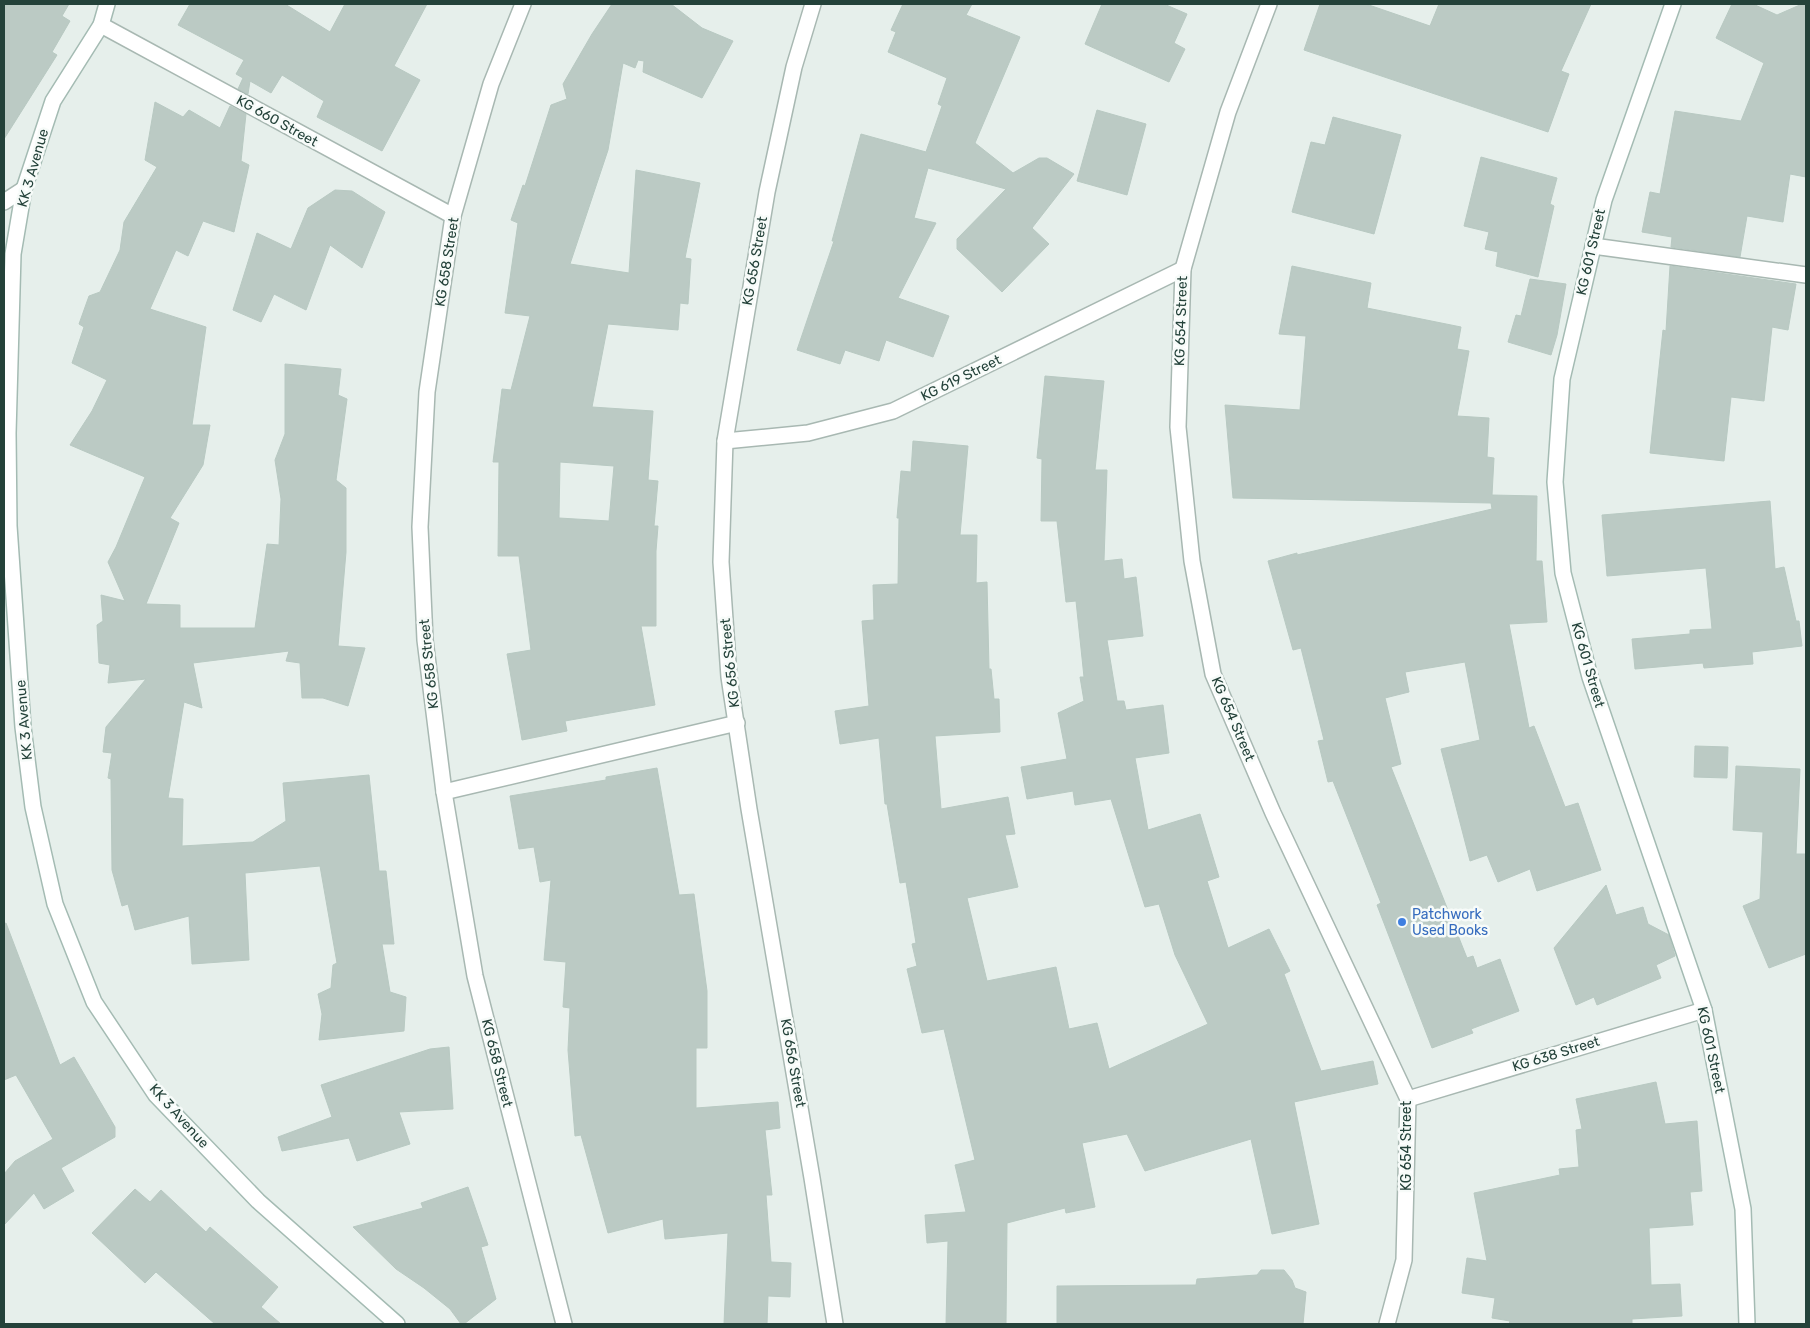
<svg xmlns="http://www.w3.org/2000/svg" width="1810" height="1328" font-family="Rubik,sans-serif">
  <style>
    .building { fill: #bbcac4; stroke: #b8c9c2; fill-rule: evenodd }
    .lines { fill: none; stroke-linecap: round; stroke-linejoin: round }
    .street-casing { stroke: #a8b8b2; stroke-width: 18 }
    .secondary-casing { stroke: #a4bbb3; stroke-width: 18 }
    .street { stroke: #fff; stroke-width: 15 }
    .secondary { stroke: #fff; stroke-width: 15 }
    .shop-dot { fill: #3f7fe0; stroke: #f7fbf9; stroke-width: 2 }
    .labels { text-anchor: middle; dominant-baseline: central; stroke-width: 5; stroke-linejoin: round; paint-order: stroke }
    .street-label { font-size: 14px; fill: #24423a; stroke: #f7fbf9 }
    .shop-label { font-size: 14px; fill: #366cbe; stroke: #f7fbf9; text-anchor: start }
  </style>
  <rect width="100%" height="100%" fill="#e6efeb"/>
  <!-- building -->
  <g class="building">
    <path d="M4,4H69L62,16L70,21L52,52L57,55L4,139Z"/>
    <path d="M190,4H285L330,32L345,4H427L394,66L420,80L382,151L317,117L324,101L282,75L271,93L250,81L248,94L238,89L243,78L236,74L244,60L178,25Z"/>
    <path d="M612,4H671L702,28L733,41L702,98L643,72L644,61L638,60L635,68L623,63L608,150L570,264L629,273L636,170L700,183L685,258L691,259L688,304L680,303L678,330L608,324L592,407L653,411L648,480L658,481L654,526H658L656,551V626H641L655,705L565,721L567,731L522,740L507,654L531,650L519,556H498L499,462H493L502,389L511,390L530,316L505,313L518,223L511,220L523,185L525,186L551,105L567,99L563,84L592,34ZM560,462L614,466L609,521L559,518Z"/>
    <path d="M903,4H972L966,15L1020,37L975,143L1013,173L1039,158H1047L1074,174L1032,228L1049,244L1002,292L957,249V239L1006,189L928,168L914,218L936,223L898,298L949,316L933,357L886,340L879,361L845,350L840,364L797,350L834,241H832L861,134L926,152L942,106L938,104L947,78L888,52L896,32L891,30Z"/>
    <path d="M1102,4H1164L1187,14L1174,43L1185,49L1169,82L1085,44Z"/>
    <path d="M1320,4H1366L1430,26L1439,4H1591L1561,71L1569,74L1548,132L1304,50Z"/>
    <path d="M1732,4H1753L1777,15L1802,4H1806V177L1790,174L1783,222L1747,216L1740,257L1671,247L1672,237L1642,232L1650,192L1660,194L1675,111L1741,121L1764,63L1716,38Z"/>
    <path d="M155,102L183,117L189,110L220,128L230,106L246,114L241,161L249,165L234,232L203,221L188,256L176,250L150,309L206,327L192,425H210L203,465L170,518L179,523L146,604L180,605V628H255L267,544L279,545L281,499L275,460L285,434V364L341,369L338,395L347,399L336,480L346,488V552L338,646L365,648L348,706L323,698H302L300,663L286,661L289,651L193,663L202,708L184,702L168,798L183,799L182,846L253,842L286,821L283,783L369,775L379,871H386L394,944H382L390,992L406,997L404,1031L319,1040L322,1014L318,994L331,988L333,965L337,963L320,866L245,873L249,960L192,964L189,916L135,930L128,904L122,906L112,870L111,779L108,778L112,753L103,752L106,727L146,679L108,683L110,665L99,663L97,625L103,621L101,595L125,601L108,562L116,547L145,477L70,445L92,411L107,380L72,363L84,327L79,324L89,296L100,292L120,250L124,222L157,167L145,160Z"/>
    <path d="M1097,110L1146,124L1127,195L1077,181Z"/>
    <path d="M1333,117L1401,135L1374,234L1292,212L1311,142L1325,145Z"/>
    <path d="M1481,157L1557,178L1550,204L1554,206L1538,277L1496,266L1498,252L1485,249L1489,232L1464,226Z"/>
    <path d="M335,190L352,191L385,212L362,268L330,245L306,310L274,294L261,322L233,310L257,233L291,249L308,208Z"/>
    <path d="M1292,266L1371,283L1367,308L1461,327L1457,349L1469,351L1457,416L1489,418L1487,457L1494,458L1492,495L1537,496L1536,561H1542L1547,622L1509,624L1529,728L1534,726L1565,807L1578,803L1601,870L1537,891L1530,869L1498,882L1487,855L1470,861L1441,749L1480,740L1465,662L1405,672L1409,692L1385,698L1401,764L1391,767L1467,958L1473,956L1477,968L1500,959L1519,1011L1471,1029L1473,1033L1432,1048L1377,905L1381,903L1333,781L1328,782L1318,741L1324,740L1301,648L1293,650L1268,561L1297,553V555L1492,509L1491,503L1233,498L1225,405L1300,410L1306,336L1279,334Z"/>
    <path d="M1670,266L1796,284L1788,330L1772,327L1764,401L1731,397L1724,461L1650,453L1663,330L1666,331Z"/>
    <path d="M1530,279L1566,284L1557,335L1551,355L1508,342L1516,315L1521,316Z"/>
    <path d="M1045,376L1104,381L1095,470H1107L1104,561L1122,559L1124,579L1136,577L1143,636L1107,640L1117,701H1124L1126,710L1163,705L1169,753L1135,758L1148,830L1200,814L1219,877L1207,881L1228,948L1269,929L1290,971L1284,974L1321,1071L1373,1061L1378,1084L1294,1102L1319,1224L1272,1234L1251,1139L1145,1171L1127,1134L1082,1143L1095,1207L1066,1213L1065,1208L1007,1223L1006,1324H946L948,1241L927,1243L925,1215L966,1212L955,1165L975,1160L944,1029L922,1033L907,969L917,966L912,944L916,943L906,882L900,883L887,804H885L879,738L840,744L835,711L869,706L862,621L874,620L873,585L898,584L899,518H897L901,471L911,472L913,441L968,446L960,535H977L976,583L987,582L989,669H991L994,699H999L1000,732L935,736L941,809L1008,797L1015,834L1005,835L1018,887L967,898L987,981L1056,967L1069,1029L1097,1023L1109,1069L1208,1024L1175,955L1159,904L1145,907L1111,799L1075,805L1073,791L1027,799L1021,767L1067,759L1058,713L1084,701L1080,677H1084L1076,601L1066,602L1057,521H1041L1042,459L1037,458Z"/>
    <path d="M1770,501L1775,569L1784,567L1796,621H1799L1802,646L1752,652L1753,664L1704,668L1703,663L1635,669L1632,639L1690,634V630L1712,629L1706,568L1607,576L1602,515Z"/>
    <path d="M1695,746L1728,747L1727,778L1694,777Z"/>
    <path d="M1736,766L1800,769L1796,854H1806V954L1769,968L1743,906L1760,899L1763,832L1733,830Z"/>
    <path d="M657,768L679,895L694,894L707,991V1048H696V1108L778,1102L780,1128L765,1130L772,1195H766L771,1262L791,1263L790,1297L768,1296L767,1324H724L728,1233L665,1239L663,1219L608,1233L581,1135L575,1136L568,1050L570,1008L563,1007L566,962L544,960L551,880L540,882L534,847L519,849L510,796L606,780V777Z"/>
    <path d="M1606,885L1616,915L1643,907L1648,924L1669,935L1675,956L1656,965L1661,978L1597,1005L1594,997L1576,1005L1554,948Z"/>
    <path d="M6,923L60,1065L74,1057L115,1127V1137L61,1168L74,1191L44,1209L34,1193L4,1225V1174L15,1161L53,1139L16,1075L4,1080V924Z"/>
    <path d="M449,1047L453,1109L399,1112L410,1144L357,1161L349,1138L282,1151L278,1137L332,1117L321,1085L430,1049Z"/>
    <path d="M1656,1082L1665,1124L1697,1121L1702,1191L1690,1192L1693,1225L1649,1228L1651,1285L1680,1284L1682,1316L1632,1319V1324H1509L1510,1321L1492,1318L1495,1298L1462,1293L1467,1258L1487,1261L1474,1193L1560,1175L1559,1169L1579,1167L1576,1130L1582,1129L1576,1099Z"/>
    <path d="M468,1187L488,1245L481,1247L496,1299L464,1324H461L450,1309L424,1288L396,1269L353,1227L423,1208L421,1203Z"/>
    <path d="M135,1189L150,1202L161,1190L206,1232L210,1227L278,1287L261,1307L281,1324H215L156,1272L145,1283L92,1233Z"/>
    <path d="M1261,1270H1284L1292,1280L1295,1288L1306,1292L1303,1324H1057V1286L1196,1285L1197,1279L1257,1275Z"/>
  </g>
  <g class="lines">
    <defs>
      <g id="street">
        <path d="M523,4L491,84L453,216L427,392L420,527L425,640L444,792L475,976L564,1324"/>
        <path d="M813,4L794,67L767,192L725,441L721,562L729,677L749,809L812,1178L835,1324"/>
        <path d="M1269,4L1228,112L1183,269L1178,427L1192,561L1213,674L1273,813L1408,1099L1404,1260L1387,1324"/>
        <path d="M101,25L453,216"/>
        <path d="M4,202L24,189"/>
        <path d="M1593,246L1806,275"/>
        <path d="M725,441L808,433L893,411L1183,269"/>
        <path d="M444,792L737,723"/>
        <path d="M1408,1099L1704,1010"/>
      </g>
      <g id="secondary">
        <path d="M107,4L101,25L53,101L24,189L13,254L8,433L9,526L23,727L33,807L55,904L94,1002L156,1095L258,1201L397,1324"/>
        <path d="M1673,4L1604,200L1562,379L1555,482L1563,573L1590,677L1704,1010L1743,1209L1747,1324"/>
      </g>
    </defs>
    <!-- street casing -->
    <use href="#street" class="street-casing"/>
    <!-- secondary casing -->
    <use href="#secondary" class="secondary-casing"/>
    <!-- street -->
    <use href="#street" class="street"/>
    <!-- secondary -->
    <use href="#secondary" class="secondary"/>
  </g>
  <!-- markers -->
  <circle class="shop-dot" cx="1402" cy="922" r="5"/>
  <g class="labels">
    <!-- street labels -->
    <g class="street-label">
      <text transform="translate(277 121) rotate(29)">KG 660 Street</text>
      <text transform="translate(33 168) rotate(-74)">KK 3 Avenue</text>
      <text transform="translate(1591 252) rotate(-77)">KG 601 Street</text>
      <text transform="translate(755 261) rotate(-80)">KG 656 Street</text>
      <text transform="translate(447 262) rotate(-81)">KG 658 Street</text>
      <text transform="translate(1181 321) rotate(-88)">KG 654 Street</text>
      <text transform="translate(961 378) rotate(-26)">KG 619 Street</text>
      <text transform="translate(730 663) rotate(-96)">KG 656 Street</text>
      <text transform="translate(429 664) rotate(-96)">KG 658 Street</text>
      <text transform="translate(1588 665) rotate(74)">KG 601 Street</text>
      <text transform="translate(1233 719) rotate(67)">KG 654 Street</text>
      <text transform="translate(24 720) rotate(-95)">KK 3 Avenue</text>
      <text transform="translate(1711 1050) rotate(78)">KG 601 Street</text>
      <text transform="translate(1556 1054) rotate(-17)">KG 638 Street</text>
      <text transform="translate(497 1063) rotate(76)">KG 658 Street</text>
      <text transform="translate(793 1063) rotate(80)">KG 656 Street</text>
      <text transform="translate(179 1116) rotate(48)">KK 3 Avenue</text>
      <text transform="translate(1406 1146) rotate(-90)">KG 654 Street</text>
    </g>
    <!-- shop labels -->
    <g class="shop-label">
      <text x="1412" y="914">Patchwork<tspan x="1412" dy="16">Used Books</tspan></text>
    </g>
  </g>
  <!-- border -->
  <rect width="1810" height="1328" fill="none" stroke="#24423a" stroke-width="10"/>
</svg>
